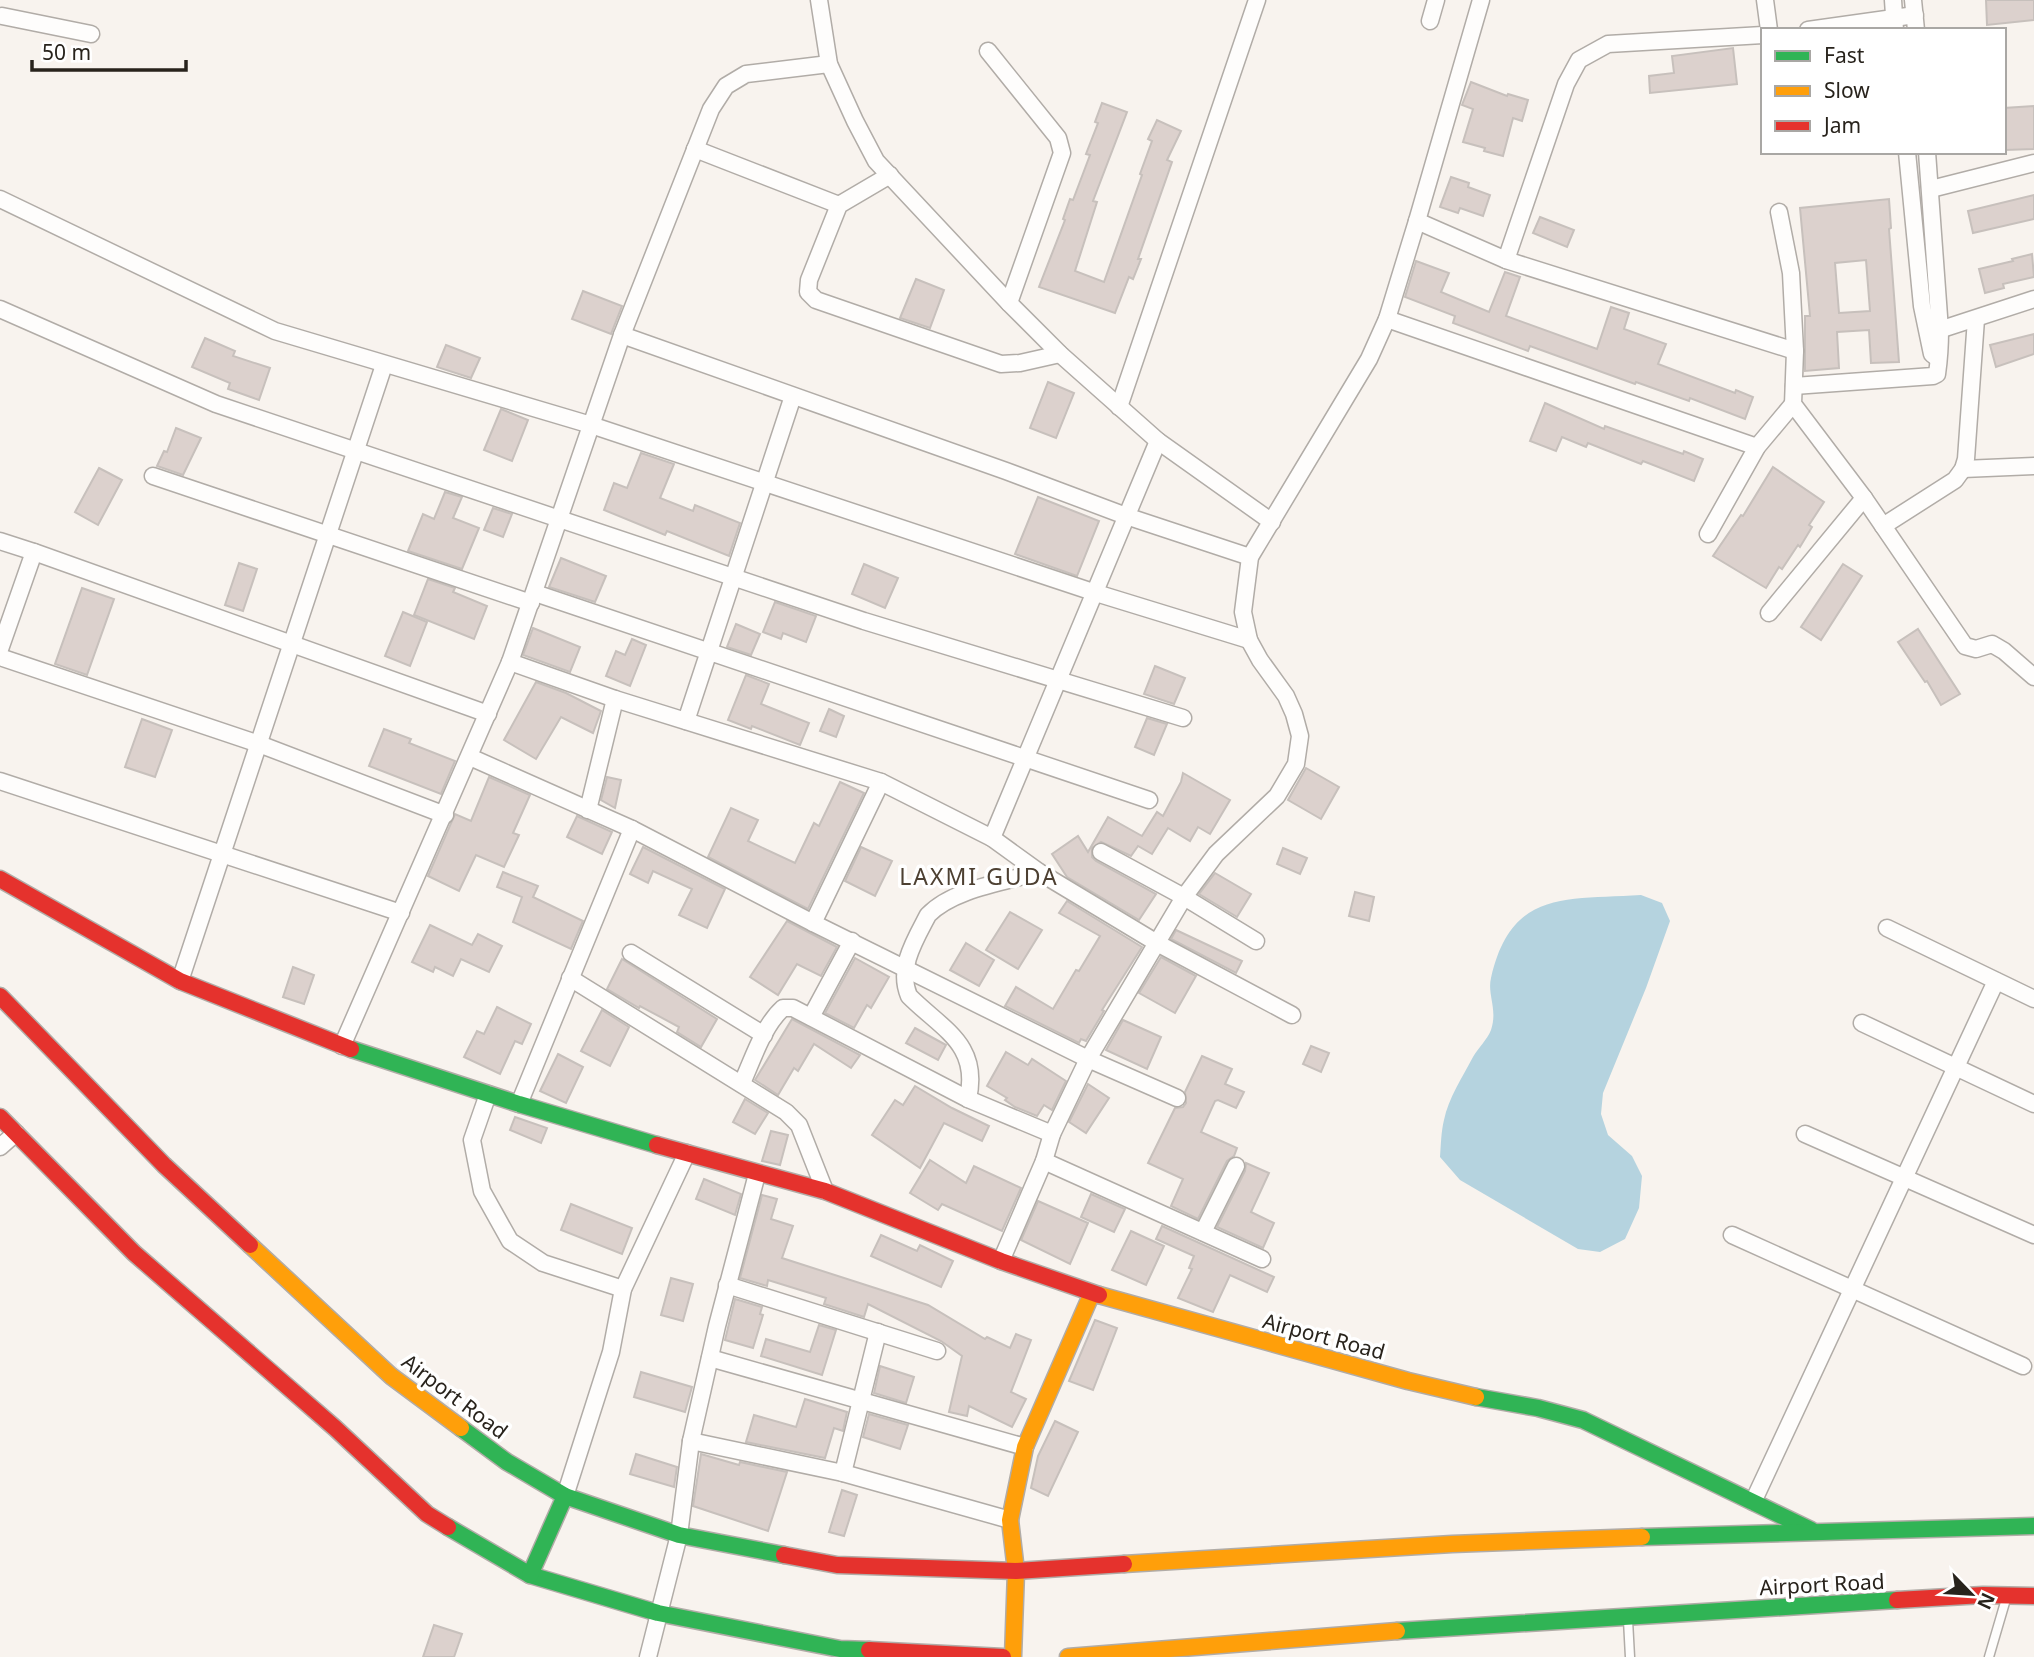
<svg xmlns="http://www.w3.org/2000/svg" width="2034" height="1657" font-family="'Noto Sans',sans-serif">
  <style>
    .water { fill: #b5d3df }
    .building { fill: #dcd1cd; stroke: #c7c0bc; stroke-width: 2; fill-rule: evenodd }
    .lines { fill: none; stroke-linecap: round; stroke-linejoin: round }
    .lane-casing { stroke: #b1aca7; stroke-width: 11 }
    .street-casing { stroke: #b1aca7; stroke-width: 19 }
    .fast-casing { stroke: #b1aca7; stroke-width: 19 }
    .slow-casing { stroke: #b1aca7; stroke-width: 19 }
    .jam-casing { stroke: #b1aca7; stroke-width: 19 }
    .lane { stroke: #fefdfc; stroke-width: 8 }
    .street { stroke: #fefdfc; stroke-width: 16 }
    .fast { stroke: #30b455; stroke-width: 16 }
    .slow { stroke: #ff9f0a; stroke-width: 16 }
    .jam { stroke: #e5322d; stroke-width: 16 }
    .labels { text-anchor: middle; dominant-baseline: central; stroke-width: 7; stroke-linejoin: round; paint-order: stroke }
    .street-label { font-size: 21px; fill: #28231c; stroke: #fff }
    .neighbourhood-label { font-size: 23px; letter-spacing: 2px; fill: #4d4032; stroke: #fff }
  </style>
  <rect width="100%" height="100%" fill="#f8f3ee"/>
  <!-- water -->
  <path class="water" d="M1641,895L1662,903L1670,921L1646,988L1603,1093L1601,1114L1608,1135L1632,1156L1642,1176L1639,1208L1625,1239L1600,1252L1578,1249L1460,1180L1440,1157C1441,1145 1441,1132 1444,1120C1448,1099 1463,1076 1473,1057C1478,1048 1487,1040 1491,1030C1498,1009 1487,995 1491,978C1511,889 1566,900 1641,895Z"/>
  <!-- building -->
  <g class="building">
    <path d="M1986,0H2034V20L1987,25Z"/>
    <path d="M1733,48L1737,84L1650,93L1649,76L1674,73L1672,56Z"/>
    <path d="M1471,82L1507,96L1508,94L1528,100L1522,121L1513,118L1503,156L1484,151L1485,148L1463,142L1473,109L1462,105Z"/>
    <path d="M1102,103L1127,112L1093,201L1097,202L1075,271L1104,282L1142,175L1140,174L1152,141L1148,139L1157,120L1181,131L1167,160L1172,162L1138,259H1141L1133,279L1129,277L1115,313L1039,287L1065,220L1063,219L1070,199L1073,200L1090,155L1086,154L1098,123L1095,122Z"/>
    <path d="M2034,106V149L2005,150L2004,108Z"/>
    <path d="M1451,177L1469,183L1468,187L1490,195L1483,216L1460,208L1458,213L1440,207Z"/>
    <path d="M2034,195V219L1973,233L1968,211Z"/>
    <path d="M1889,199L1891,228L1889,229L1899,362L1871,363L1869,330L1837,332L1839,368L1805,371V316H1810L1800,208ZM1866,260L1870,311L1839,313L1835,263Z"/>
    <path d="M1540,217L1574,230L1567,247L1533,233Z"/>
    <path d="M2032,254L2034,277L2003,284L2004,288L1985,293L1979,269L2013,261L2012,259Z"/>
    <path d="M1416,261L1449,273L1441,292L1489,312L1505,272L1520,277L1506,316L1597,349L1611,307L1629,313L1624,329L1666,344L1658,364L1735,393L1736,390L1753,397L1745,419L1690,398L1689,401L1636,382L1635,384L1530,346L1528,351L1453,323L1455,316L1405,297Z"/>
    <path d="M916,279L944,290L930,328L900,318Z"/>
    <path d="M583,291L622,306L611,334L572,319Z"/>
    <path d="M2034,334V354L1996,367L1990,345Z"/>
    <path d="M205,338L235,351L233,356L270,368L259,400L228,389L230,383L192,367Z"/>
    <path d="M446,345L480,358L471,378L437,367Z"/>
    <path d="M1048,382L1074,393L1056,438L1030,428Z"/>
    <path d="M1545,403L1604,429L1605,426L1683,454L1684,451L1703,459L1694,481L1643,461L1641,464L1588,443L1586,447L1562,437L1556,451L1530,441Z"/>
    <path d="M501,409L528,420L512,461L484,450Z"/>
    <path d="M176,428L201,438L183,475L157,466L164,451L167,452Z"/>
    <path d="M641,453L674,464L660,498L693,511L695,505L740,523L729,556L667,531L665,535L604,510L614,483L627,488Z"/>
    <path d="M1773,467L1824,502L1809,525L1812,527L1800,547L1798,545L1782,569L1779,567L1766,588L1713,556L1741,515L1743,516Z"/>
    <path d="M99,468L122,480L98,525L75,512Z"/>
    <path d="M445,492L462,497L453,518L479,528L462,569L408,551L423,514L434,519Z"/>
    <path d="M1038,497L1099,521L1077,576L1015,554Z"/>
    <path d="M493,508L512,514L503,537L484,530Z"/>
    <path d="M561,558L606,576L595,602L549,587Z"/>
    <path d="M239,563L257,569L243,611L225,605Z"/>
    <path d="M864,564L898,578L885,608L852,594Z"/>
    <path d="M1843,564L1862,576L1821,640L1801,627Z"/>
    <path d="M428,579L455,588L453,592L487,606L474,639L414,615Z"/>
    <path d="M82,588L114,599L87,675L55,664Z"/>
    <path d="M775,602L816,616L806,642L783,633L781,639L763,632Z"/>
    <path d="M403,612L427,622L410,666L385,656Z"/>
    <path d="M736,624L760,634L751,655L727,647Z"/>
    <path d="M533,628L580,647L570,672L523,655Z"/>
    <path d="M1918,629L1960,694L1941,705L1927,681L1925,682L1898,642Z"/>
    <path d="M632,639L646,645L630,686L606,676L616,651L625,655Z"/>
    <path d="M1155,666L1185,678L1174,704L1144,694Z"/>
    <path d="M746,675L769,684L761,704L809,723L800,745L752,726L751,729L728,720Z"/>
    <path d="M536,682L566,693L601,711L593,733L561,717L536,759L504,740Z"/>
    <path d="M829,709L844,716L836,737L820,731Z"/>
    <path d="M1147,718L1167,724L1154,755L1135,747Z"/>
    <path d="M142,719L172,730L155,777L125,767Z"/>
    <path d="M384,729L411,739L409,743L455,761L441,794L369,766Z"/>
    <path d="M1306,768L1339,787L1321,819L1288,800Z"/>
    <path d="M1183,773L1230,800L1210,834L1198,827L1190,841L1168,828L1152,854L1138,846L1131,856L1101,842L1092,848V857L1096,861L1156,894L1139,920L1067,877L1052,854L1078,836L1088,852L1108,817L1142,836L1157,812L1163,816L1181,782Z"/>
    <path d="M489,777L530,795L513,833L519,835L504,867L476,855L459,891L428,876L455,814L471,821Z"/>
    <path d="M607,777L621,780L615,808L601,800Z"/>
    <path d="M840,782L864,793L808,909L708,857L731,808L758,820L748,841L795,863L814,823L819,826Z"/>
    <path d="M577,816L612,832L602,854L567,837Z"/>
    <path d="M643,847L725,889L707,928L679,915L692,889L653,871L648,883L630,874Z"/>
    <path d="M861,847L892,861L875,896L845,881Z"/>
    <path d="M1283,848L1307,858L1300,874L1277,864Z"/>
    <path d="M503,872L538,886L533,897L583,921L571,949L513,922L522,897L497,887Z"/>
    <path d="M1215,873L1251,894L1237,917L1199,894Z"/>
    <path d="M1355,892L1374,897L1369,921L1349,916Z"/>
    <path d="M1067,901L1142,947L1102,1010L1104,1011L1086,1041L1081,1039L1079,1043L1005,1006L1016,987L1053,1009L1076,970L1079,971L1100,936L1059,913Z"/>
    <path d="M1010,912L1042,930L1018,969L986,950Z"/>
    <path d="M787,921L837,947L821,976L797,964L778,995L750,977Z"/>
    <path d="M430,925L472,945L478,934L502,946L489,972L461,959L453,976L435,967L433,972L412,962Z"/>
    <path d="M1176,930L1242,961L1236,973L1171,939Z"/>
    <path d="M966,943L994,960L979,986L950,970Z"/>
    <path d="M1161,957L1196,976L1175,1013L1139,993Z"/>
    <path d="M855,958L889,977L871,1008L867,1005L854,1028L825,1013Z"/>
    <path d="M622,959L717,1019L701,1047L677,1032L679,1027L640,1006L639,1008L607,989Z"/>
    <path d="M293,967L314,975L304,1004L283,997Z"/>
    <path d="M497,1007L531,1024L522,1044L515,1041L500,1074L464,1057L477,1031L484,1034Z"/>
    <path d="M602,1010L629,1027L610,1066L581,1051Z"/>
    <path d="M792,1019L860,1055L851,1068L814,1044L798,1071L794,1068L778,1095L755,1080Z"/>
    <path d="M1123,1020L1161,1037L1147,1069L1106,1050Z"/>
    <path d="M915,1028L946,1045L938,1060L906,1043Z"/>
    <path d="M1311,1046L1329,1053L1321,1072L1303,1064Z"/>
    <path d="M1006,1052L1028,1065L1032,1059L1066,1081L1052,1110L1044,1105L1037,1116L1015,1107L1005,1100L1007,1098L987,1086Z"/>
    <path d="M558,1054L583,1067L566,1103L540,1091Z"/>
    <path d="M1202,1056L1232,1069L1225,1084L1244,1092L1236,1108L1218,1100L1215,1101L1201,1132L1237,1148L1234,1156L1227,1161L1198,1219L1171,1206L1183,1179L1148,1163L1175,1108L1183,1107L1186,1103L1185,1092Z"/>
    <path d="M1088,1084L1109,1098L1086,1133L1069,1122Z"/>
    <path d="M915,1086L952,1108L989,1126L982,1141L944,1123L920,1168L872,1135L895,1100L903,1105Z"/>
    <path d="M745,1099L768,1113L755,1134L733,1122Z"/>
    <path d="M515,1117L547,1128L541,1143L510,1130Z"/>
    <path d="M771,1131L788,1135L780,1165L762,1161Z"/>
    <path d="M930,1160L966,1183L974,1166L1021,1188L1002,1231L942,1204L938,1210L910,1193Z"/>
    <path d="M1246,1163L1269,1173L1251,1212L1274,1223L1263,1248L1217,1227L1245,1171Z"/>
    <path d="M704,1179L741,1194L735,1215L696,1199Z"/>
    <path d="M1091,1194L1125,1209L1114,1232L1081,1217Z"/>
    <path d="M762,1195L777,1199L771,1219L793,1226L782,1258L928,1305L985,1339L987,1337L1010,1348L1016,1334L1031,1340L1011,1392L1026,1399L1012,1427L969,1406L967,1416L949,1412L962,1356L941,1341L868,1304L864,1317L824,1304L826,1298L768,1280L767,1286L740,1278Z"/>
    <path d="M1038,1201L1088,1223L1070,1264L1021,1240Z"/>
    <path d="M571,1204L632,1228L622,1254L561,1230Z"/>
    <path d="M1162,1226L1274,1277L1267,1292L1230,1275L1213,1312L1178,1298L1192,1269L1189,1268L1194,1256L1156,1239Z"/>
    <path d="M1131,1231L1164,1246L1146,1285L1112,1270Z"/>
    <path d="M881,1235L917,1251L920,1245L953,1261L941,1287L871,1256Z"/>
    <path d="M671,1278L693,1284L683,1321L661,1315Z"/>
    <path d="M735,1299L762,1307L760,1314L763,1315L753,1348L725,1340Z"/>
    <path d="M1095,1320L1117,1328L1093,1390L1069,1381Z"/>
    <path d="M819,1325L836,1330L822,1375L761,1356L766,1339L810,1352Z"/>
    <path d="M880,1366L914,1377L906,1403L874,1393Z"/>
    <path d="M641,1372L692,1387L685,1412L634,1397Z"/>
    <path d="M805,1399L847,1412L843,1431L834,1428L825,1458L746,1442L754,1415L796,1427Z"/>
    <path d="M869,1414L908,1425L900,1449L863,1437Z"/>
    <path d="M1055,1421L1078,1432L1048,1496L1031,1488L1038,1456Z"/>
    <path d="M636,1454L677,1467L674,1487L630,1474Z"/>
    <path d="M701,1454L739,1465L740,1462L787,1472L768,1531L693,1506Z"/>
    <path d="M842,1490L857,1495L844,1536L829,1532Z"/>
    <path d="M434,1625L462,1634L454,1657H423Z"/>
  </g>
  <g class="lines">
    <defs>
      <g id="lane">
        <path d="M1628,1620L1630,1657"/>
        <path d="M1989,1657L2006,1599"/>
      </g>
      <g id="street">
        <path d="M819,0L829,64L855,121L876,161L1009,303L1060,354L1158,441L1272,522"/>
        <path d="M1765,0L1769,30"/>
        <path d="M1893,0L1895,30"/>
        <path d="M1913,0L1916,30"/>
        <path d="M2,16L91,34"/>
        <path d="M1430,21L1436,0"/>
        <path d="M1808,30L1915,15"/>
        <path d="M988,51L1058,138L1062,153L1009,303"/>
        <path d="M695,149L839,205"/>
        <path d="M1907,152L1922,306L1932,354L1936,357"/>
        <path d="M890,175L839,205L809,280L808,292L816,300L1001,364L1020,363L1060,354"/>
        <path d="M1931,189L2034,163"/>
        <path d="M0,199L275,331L591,425L1096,593L1249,640"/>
        <path d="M1779,212L1791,273L1795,351L1793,404L1864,498L1965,646L1976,649L1992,644L2004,651L2034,677"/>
        <path d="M1417,221L1506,260L1795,351"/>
        <path d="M1506,260L1566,84L1579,60L1608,44L1763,35"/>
        <path d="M0,309L216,404L864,621L1183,718"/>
        <path d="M1387,319L1757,447"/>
        <path d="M1933,332L2034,299"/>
        <path d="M622,335L1006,471L1126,516L1250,557"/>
        <path d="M1794,386L1933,376L1937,374C1939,360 1940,345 1940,330L1927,152"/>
        <path d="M1119,407L1257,0"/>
        <path d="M1963,469L2034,466"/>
        <path d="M153,476L531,603"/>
        <path d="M1883,526L1955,480L1963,469L1966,459L1976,319"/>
        <path d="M1708,534L1757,447L1793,404"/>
        <path d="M0,541L34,552"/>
        <path d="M535,593L1149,800"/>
        <path d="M1769,613L1864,498"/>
        <path d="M0,649L34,552L488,714"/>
        <path d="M0,657L259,744L445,815"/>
        <path d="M510,662L615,699L881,782L992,838L1039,872L1157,943L1292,1015"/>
        <path d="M686,721L793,396"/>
        <path d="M470,757L632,829L813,923L1088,1059L1177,1098"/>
        <path d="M0,781L401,913"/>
        <path d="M588,810L615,699"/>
        <path d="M992,838L1158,441"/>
        <path d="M1101,852L1184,897L1256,941"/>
        <path d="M813,923L881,782"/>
        <path d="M1887,928L2034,999"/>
        <path d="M631,953L764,1035"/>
        <path d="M570,978L786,1112L799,1125L825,1191"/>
        <path d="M180,981L384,365"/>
        <path d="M811,1017L852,941"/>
        <path d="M1862,1023L2034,1104"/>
        <path d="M342,1046L510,662L622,335L711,109L726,86L746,74L829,64"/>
        <path d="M742,1083C753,1059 763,1026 783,1008H793L968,1099L1052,1134"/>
        <path d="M488,1094L472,1140L482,1191L510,1241L543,1263L623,1289"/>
        <path d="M968,1099C980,1044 943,1030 909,996C897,968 915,940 928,915C953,889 1005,882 1039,872"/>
        <path d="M519,1104L632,829"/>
        <path d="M1805,1134L2034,1235"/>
        <path d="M0,1147L16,1133"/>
        <path d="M1044,1161L1262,1259"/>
        <path d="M1203,1232L1236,1166"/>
        <path d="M1732,1235L2023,1366"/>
        <path d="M1001,1261L1044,1161L1052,1134L1088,1059L1184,897L1216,854L1277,796L1296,764L1300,736L1294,714L1286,696L1260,660L1249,640L1243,612L1250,557L1369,359L1387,319L1417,221L1481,0"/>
        <path d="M727,1285L937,1351"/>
        <path d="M710,1358L1025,1447"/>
        <path d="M691,1441L843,1473L1010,1520"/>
        <path d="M843,1473L878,1332"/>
        <path d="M565,1496L611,1352L623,1289L687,1153"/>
        <path d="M1753,1502L1996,981"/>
        <path d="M648,1657L679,1535L691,1441L717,1326L757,1174"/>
      </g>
      <g id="fast">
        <path d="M351,1049L519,1104L657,1145"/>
        <path d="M1476,1397L1538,1408L1583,1420L1811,1530"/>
        <path d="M461,1428L507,1462L565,1496L679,1535L784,1555"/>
        <path d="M448,1527L530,1575L658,1613L840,1649L869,1650"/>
        <path d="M1642,1537L2034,1526"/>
        <path d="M530,1575L565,1496"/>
        <path d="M1397,1631L1897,1600"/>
      </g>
      <g id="slow">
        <path d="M250,1245L391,1376L461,1428"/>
        <path d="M1099,1295L1408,1381L1476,1397"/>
        <path d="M1124,1564L1452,1544L1642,1537"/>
        <path d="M1013,1657L1016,1571L1010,1520L1025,1447L1092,1293"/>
        <path d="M1068,1657L1397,1631"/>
      </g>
      <g id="jam">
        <path d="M0,879L180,981L351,1049"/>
        <path d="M0,996L164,1165L250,1245"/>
        <path d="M0,1117L134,1253L335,1428L427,1514L448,1527"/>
        <path d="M657,1145L825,1191L1001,1261L1099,1295"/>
        <path d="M784,1555L837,1565L1016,1571L1124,1564"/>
        <path d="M1897,1600L1983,1595L2034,1596"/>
        <path d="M869,1650L1003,1657"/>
      </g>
    </defs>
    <!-- lane casing -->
    <use href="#lane" class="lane-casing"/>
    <!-- street casing -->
    <use href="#street" class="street-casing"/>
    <!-- fast casing -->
    <use href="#fast" class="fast-casing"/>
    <!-- slow casing -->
    <use href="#slow" class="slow-casing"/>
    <!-- jam casing -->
    <use href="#jam" class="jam-casing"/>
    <!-- lane -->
    <use href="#lane" class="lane"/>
    <!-- street -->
    <use href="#street" class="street"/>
    <!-- fast -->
    <use href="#fast" class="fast"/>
    <!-- slow -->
    <use href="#slow" class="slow"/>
    <!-- jam -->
    <use href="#jam" class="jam"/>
  </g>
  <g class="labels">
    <!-- street labels -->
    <g class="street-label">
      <text transform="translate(1324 1336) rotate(15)">Airport Road</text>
      <text transform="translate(455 1396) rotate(37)">Airport Road</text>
      <text transform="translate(1822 1584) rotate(-3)">Airport Road</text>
    </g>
    <!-- neighbourhood labels -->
    <g class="neighbourhood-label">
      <text x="979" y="876">LAXMI GUDA</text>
    </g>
  </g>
  <!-- legend -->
  <rect x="1761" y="28" width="245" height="126" fill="#ffffff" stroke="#a9a7a4" stroke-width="2"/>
  <rect x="1775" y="51" width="35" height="10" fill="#30b455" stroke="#a9a7a4" stroke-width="2"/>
  <text x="1824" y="63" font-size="21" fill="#28231c">Fast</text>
  <rect x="1775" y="86" width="35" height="10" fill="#ff9f0a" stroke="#a9a7a4" stroke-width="2"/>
  <text x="1824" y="98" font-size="21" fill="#28231c">Slow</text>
  <rect x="1775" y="121" width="35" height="10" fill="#e5322d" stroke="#a9a7a4" stroke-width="2"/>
  <text x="1824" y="133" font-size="21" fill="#28231c">Jam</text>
  <!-- north arrow -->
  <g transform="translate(1971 1594) rotate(115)" stroke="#ffffff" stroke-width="5" paint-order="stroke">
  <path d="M0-5L12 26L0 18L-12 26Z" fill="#28231c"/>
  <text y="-10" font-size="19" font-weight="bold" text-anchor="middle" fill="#28231c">N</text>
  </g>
  <!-- scale -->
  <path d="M32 60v10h154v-10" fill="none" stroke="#28231c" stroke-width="3.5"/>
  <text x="42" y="60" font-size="21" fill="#28231c" stroke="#ffffff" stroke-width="5" paint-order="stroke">50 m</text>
</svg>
